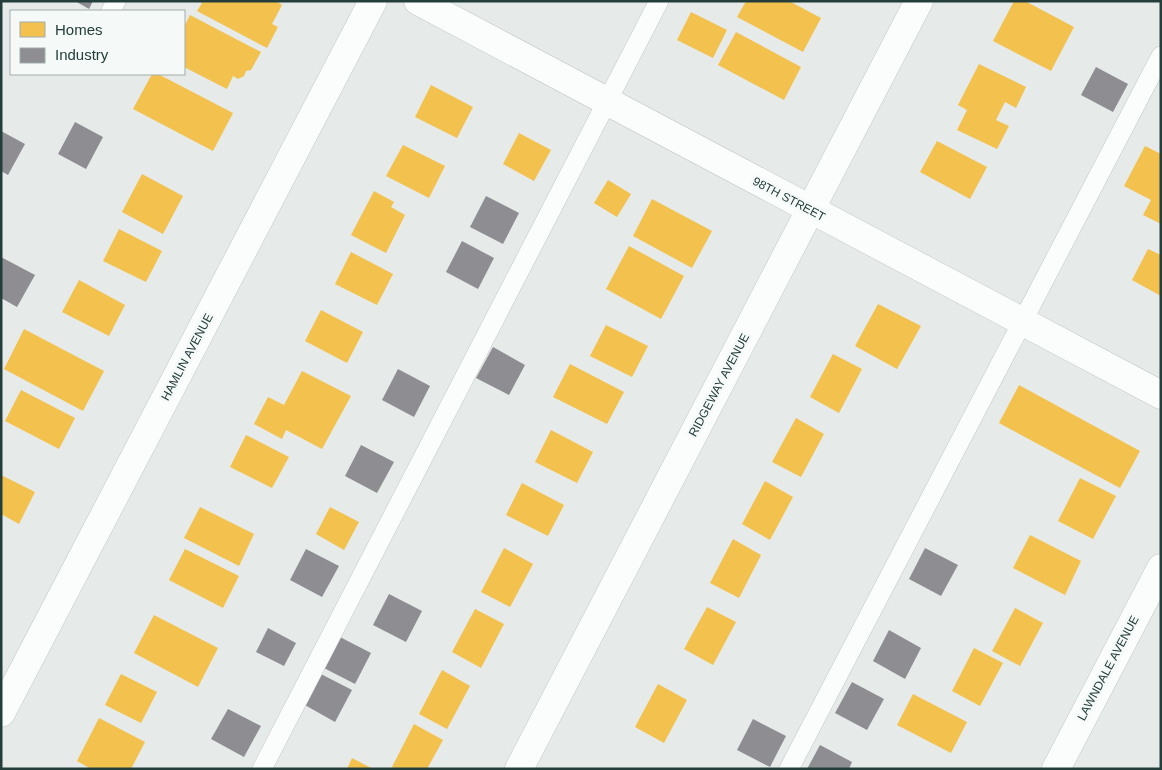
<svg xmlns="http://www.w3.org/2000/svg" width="1162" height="770" font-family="Arial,sans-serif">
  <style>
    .homes { fill: #f2c14e }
    .industry { fill: #8d8d92 }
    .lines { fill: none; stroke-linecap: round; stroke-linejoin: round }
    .service-casing { stroke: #c3c8c6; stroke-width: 20 }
    .minor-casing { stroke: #c3c8c6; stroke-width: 29 }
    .service { stroke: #fbfcfc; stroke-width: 19 }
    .minor { stroke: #fbfcfc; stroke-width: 28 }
    .labels { text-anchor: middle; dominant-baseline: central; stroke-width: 5; stroke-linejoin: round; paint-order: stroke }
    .street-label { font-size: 12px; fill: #243e3b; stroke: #f5f9f8 }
  </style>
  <rect width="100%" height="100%" fill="#e6ebe9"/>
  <!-- homes -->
  <g class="homes">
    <path d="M199,1H276L282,5L272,24L278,27L267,48L197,11L202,3Z"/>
    <path d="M746,1H789L821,18L803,52L737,17Z"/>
    <path d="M1014,1H1025L1074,27L1051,71L993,41Z"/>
    <path d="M691,12L727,30L713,58L677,40Z"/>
    <path d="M190,15L261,52L251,70L246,71L244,76L238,79L233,76L227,89L184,67V27Z"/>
    <path d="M736,32L801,67L784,100L718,65Z"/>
    <path d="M979,64L1026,87L1016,108L1005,102L996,120L1009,126L997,149L957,130L967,110L958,105Z"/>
    <path d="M152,74H158L233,113L213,151L133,109Z"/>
    <path d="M431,85L473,107L457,138L415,117Z"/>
    <path d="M519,133L551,150L534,181L503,164Z"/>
    <path d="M937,141L987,167L970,199L920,172Z"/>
    <path d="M403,145L445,166L429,198L386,176Z"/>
    <path d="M1145,146L1161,154V224L1143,215L1151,200L1124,186Z"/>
    <path d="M142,174L183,196L163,234L122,212Z"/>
    <path d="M608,180L631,194L617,217L594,203Z"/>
    <path d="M374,191L394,202L391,207L405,215L386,253L351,235Z"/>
    <path d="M652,199L712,231L692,268L633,236Z"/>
    <path d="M119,229L162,251L146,282L103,261Z"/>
    <path d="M629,246L684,276L661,319L606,289Z"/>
    <path d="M1148,249L1161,255V296L1132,280Z"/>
    <path d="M351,252L393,274L377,305L335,284Z"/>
    <path d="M79,280L125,305L109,336L62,312Z"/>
    <path d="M878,304L921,326L897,369L855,346Z"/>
    <path d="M321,310L363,332L347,363L305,341Z"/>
    <path d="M606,325L648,346L632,377L590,356Z"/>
    <path d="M24,329L104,371L83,411L4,369Z"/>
    <path d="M833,354L862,369L839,413L810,397Z"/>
    <path d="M570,364L624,392L607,424L553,397Z"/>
    <path d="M302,371L351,396L322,449L286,430L282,439L254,424L268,397L284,405Z"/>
    <path d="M1019,385L1140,451L1120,488L999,423Z"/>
    <path d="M21,390L75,418L59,449L5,421Z"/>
    <path d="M796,418L824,434L801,477L772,462Z"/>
    <path d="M551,430L593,452L577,483L535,462Z"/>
    <path d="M246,435L289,457L272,488L230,467Z"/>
    <path d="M1,475L35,492L19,524L1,514Z"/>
    <path d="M1080,478L1116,496L1093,539L1058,521Z"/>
    <path d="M765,481L793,497L770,540L742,524Z"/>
    <path d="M522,483L564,505L548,536L506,515Z"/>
    <path d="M200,507L254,534L239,566L184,538Z"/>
    <path d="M330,507L359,522L344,550L316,534Z"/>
    <path d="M1030,535L1081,561L1065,595L1013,568Z"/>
    <path d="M733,539L761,555L739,598L710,583Z"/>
    <path d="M504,548L533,564L510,607L481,592Z"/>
    <path d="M185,549L239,576L223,608L169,580Z"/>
    <path d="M707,607L736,622L713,665L684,649Z"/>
    <path d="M1015,608L1043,623L1020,666L992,651Z"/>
    <path d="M475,609L504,624L481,668L452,652Z"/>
    <path d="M154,615L218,648L198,687L134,653Z"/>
    <path d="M974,648L1003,663L980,706L952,691Z"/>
    <path d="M442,670L470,686L447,729L419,714Z"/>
    <path d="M121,674L157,692L141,723L105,705Z"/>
    <path d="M658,684L687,700L664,743L635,727Z"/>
    <path d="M913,694L967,722L951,753L897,725Z"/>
    <path d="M99,718L145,742L131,769H91L77,761Z"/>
    <path d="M414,724L443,740L427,769H395L392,767Z"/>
    <path d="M352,758L373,769H347Z"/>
  </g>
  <!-- industry -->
  <g class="industry">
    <path d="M75,1H93L89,9Z"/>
    <path d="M1096,67L1128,84L1113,112L1081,95Z"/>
    <path d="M75,122L103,137L86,169L58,154Z"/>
    <path d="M1,131L25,144L8,175L1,171Z"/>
    <path d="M486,196L519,213L503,244L470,227Z"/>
    <path d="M462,241L494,258L478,289L446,272Z"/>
    <path d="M1,257L35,275L17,307L1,298Z"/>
    <path d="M493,347L525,365L509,395L476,378Z"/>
    <path d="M398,369L430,386L414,417L382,400Z"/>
    <path d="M361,445L394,462L377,493L345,476Z"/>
    <path d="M925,548L958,565L941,596L909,579Z"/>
    <path d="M306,549L339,566L322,597L290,580Z"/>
    <path d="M389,594L422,611L406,642L373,625Z"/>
    <path d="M268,628L296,643L284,666L256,652Z"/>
    <path d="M889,630L921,648L905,679L873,661Z"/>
    <path d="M338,636L371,653L355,684L322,667Z"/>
    <path d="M319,673L352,690L335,722L303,704Z"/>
    <path d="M852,682L884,699L867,730L835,713Z"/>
    <path d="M228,709L261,726L244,757L211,739Z"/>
    <path d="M753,719L786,736L770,767L737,750Z"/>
    <path d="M820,745L852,762L849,769H807Z"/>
  </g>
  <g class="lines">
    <defs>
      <g id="service">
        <path d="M111,11L116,1"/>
        <path d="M262,769L659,1"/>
        <path d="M789,769L1161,56"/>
      </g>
      <g id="minor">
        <path d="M418,1L1161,395"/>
        <path d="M1,713L373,1"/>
        <path d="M519,769L919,1"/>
        <path d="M1056,769L1161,568"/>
      </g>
    </defs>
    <!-- service casing -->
    <use href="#service" class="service-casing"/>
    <!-- minor casing -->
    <use href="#minor" class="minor-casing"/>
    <!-- service -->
    <use href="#service" class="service"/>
    <!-- minor -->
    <use href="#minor" class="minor"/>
  </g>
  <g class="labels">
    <!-- street labels -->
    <g class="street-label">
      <text transform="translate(789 199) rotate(28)">98TH STREET</text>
      <text transform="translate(187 357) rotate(-62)">HAMLIN AVENUE</text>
      <text transform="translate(719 385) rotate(-62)">RIDGEWAY AVENUE</text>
      <text transform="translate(1108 668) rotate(-62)">LAWNDALE AVENUE</text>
    </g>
  </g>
  <!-- border -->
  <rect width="1162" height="770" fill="none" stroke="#243e3b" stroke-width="5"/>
  <!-- legend -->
  <rect x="10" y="10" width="175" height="65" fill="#f5f9f8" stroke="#a1aeac"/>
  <rect x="20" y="22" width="25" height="15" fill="#f2c14e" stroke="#a1aeac"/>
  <text x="55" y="35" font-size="15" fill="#243e3b">Homes</text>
  <rect x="20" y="48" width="25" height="15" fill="#8d8d92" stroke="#a1aeac"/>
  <text x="55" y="60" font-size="15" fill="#243e3b">Industry</text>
</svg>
